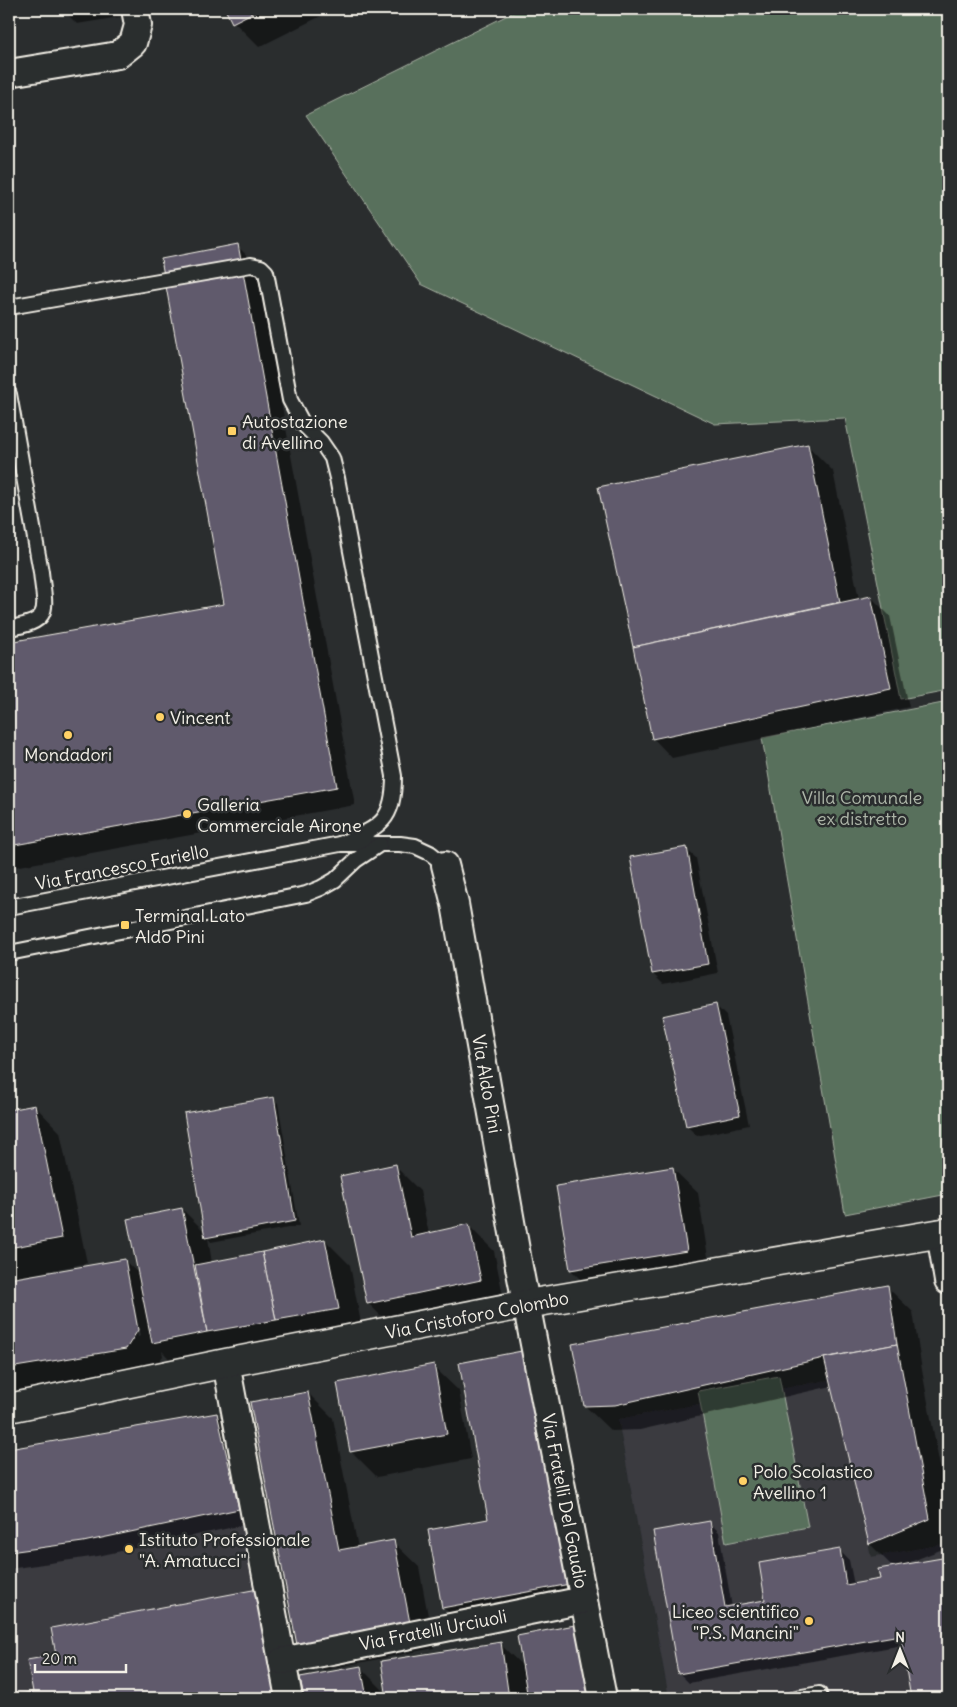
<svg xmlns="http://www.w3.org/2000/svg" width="957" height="1707" font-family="Delius,sans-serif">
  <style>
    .built { fill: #3a3a41 }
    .green { fill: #596f5b; stroke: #a6b0a2 }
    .shadow { fill: #0007; fill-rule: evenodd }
    .building { fill: #605a6c; stroke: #f4f1e8 }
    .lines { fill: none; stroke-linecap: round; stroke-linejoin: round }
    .lane-casing { stroke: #f4f1e8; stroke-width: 18 }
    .street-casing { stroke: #f4f1e8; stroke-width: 30 }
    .secondary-casing { stroke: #f4f1e8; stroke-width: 31 }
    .lane { stroke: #2a2d2e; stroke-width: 14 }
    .street { stroke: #2a2d2e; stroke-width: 26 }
    .secondary { stroke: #2a2d2e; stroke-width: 28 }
    .poi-dot { fill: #ffd166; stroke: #2a2d2e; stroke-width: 2 }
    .labels { text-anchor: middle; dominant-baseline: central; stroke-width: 5; stroke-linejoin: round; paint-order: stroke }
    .poi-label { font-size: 18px; fill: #f4f1e8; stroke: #2a2d2e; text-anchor: start }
    .park-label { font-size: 18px; fill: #aeb6a9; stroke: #2a2d2e }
    .street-label { font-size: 18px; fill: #f4f1e8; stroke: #2a2d2e }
  </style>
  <rect width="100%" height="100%" fill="#2a2d2e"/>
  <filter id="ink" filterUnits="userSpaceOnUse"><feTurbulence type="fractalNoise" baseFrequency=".02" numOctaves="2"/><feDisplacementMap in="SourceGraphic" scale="10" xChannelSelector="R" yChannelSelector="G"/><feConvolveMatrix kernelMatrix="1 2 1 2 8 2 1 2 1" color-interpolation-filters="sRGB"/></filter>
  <g filter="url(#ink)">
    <!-- built -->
    <g class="built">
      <path d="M838,1378L871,1557L948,1543V1698H669L618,1419Z"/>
      <path d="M217,1413L258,1589L278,1698H9V1449Z"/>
    </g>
    <!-- green -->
    <g class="green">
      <path d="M520,9H948V690L901,699L845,418L715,424L421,284L306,115Z"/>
      <path d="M948,702V1194L845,1214L762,738Z"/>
      <path d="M779,1376L808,1527L726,1543L698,1391Z"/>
    </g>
    <!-- shadow -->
    <g class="shadow">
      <path d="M62,9H137L138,14L77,24Z"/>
      <path d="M226,9H335L259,47L234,22Z"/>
      <path d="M237,246L256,264L355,805L9,868V644L225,605Z"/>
      <path d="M807,445L833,471L859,599L871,597L890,616L909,707L672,758L654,739L600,488Z"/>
      <path d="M686,849L696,858L718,973L663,984L653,974Z"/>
      <path d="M716,1006L726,1016L749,1125L697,1136L687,1126Z"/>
      <path d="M273,1099L278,1103L299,1226L211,1242L208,1238L212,1263L325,1240L350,1265L363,1334L178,1368L162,1351L163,1356L151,1373L9,1397V1112L35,1106L60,1132L87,1263L18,1277V1279L124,1260L140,1275L182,1209L206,1233ZM129,1287H131L140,1336L138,1337Z"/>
      <path d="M395,1166L420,1191L429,1234L469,1226L494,1251L505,1305L393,1328L368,1303Z"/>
      <path d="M672,1168L698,1193L711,1276L596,1295L571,1270Z"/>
      <path d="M887,1287L913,1312L922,1370L948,1510V1547L905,1564L948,1558V1698H913L903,1645L689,1683L679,1673L709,1522L719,1532L732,1607L767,1601L839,1550L849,1560L854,1585L881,1580L894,1568L870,1544L832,1386L640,1430L611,1431L585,1406Z"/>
      <path d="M460,1364L595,1609L469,1632L443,1607L489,1520Z"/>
      <path d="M433,1366L459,1391L471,1459L377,1477L352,1452Z"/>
      <path d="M308,1393L333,1418L358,1548L393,1542L419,1567L434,1648L323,1670L298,1644Z"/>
      <path d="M217,1414L231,1429L253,1523L98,1556L9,1569V1451Z"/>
      <path d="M500,1644L524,1667L613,1698H305L302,1678L361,1668L388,1695Z"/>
      <path d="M57,1656L290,1698H9L35,1693Z"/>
    </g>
    <!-- building -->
    <g class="building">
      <path d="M225,9H260L232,23Z"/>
      <path d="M238,244L337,787L9,846V642L224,604L161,259Z"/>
      <path d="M808,444L840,602L633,647L598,487Z"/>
      <path d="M871,596L891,688L652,739L633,647Z"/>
      <path d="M687,847L708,964L652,974L630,857Z"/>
      <path d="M716,1004L740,1115L686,1126L662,1016Z"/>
      <path d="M274,1097L295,1221L205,1238L184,1113Z"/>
      <path d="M35,1105L62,1238L9,1248V1110Z"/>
      <path d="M396,1164L411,1237L469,1224L481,1280L367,1304L340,1176Z"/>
      <path d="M673,1167L687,1251L570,1270L556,1186Z"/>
      <path d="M182,1208L207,1332L152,1343L127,1219Z"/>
      <path d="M325,1239L339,1309L276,1320L262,1252Z"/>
      <path d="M262,1252L276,1320L207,1332L195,1265Z"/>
      <path d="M125,1259L138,1330L126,1349L9,1368V1279Z"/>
      <path d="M888,1285L897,1344L824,1358L615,1405L584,1406L572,1344Z"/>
      <path d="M897,1344L930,1519L869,1544L824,1358Z"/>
      <path d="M527,1350L570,1584L442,1608L428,1530L488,1519L459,1363Z"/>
      <path d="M434,1364L447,1434L350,1452L337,1383Z"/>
      <path d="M308,1392L339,1550L394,1540L410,1623L297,1645L250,1402Z"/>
      <path d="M217,1413L239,1509L83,1542L9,1552V1449Z"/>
      <path d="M710,1521L725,1607L765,1600L759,1563L840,1549L846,1585L880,1579L878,1569L948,1557V1698H911L900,1635L678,1674L653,1531Z"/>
      <path d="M258,1589L278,1698H9V1696L33,1692L27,1660L56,1655L51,1628Z"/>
      <path d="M580,1624L593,1698H528L517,1636Z"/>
      <path d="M501,1642L509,1698H387L381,1661Z"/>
      <path d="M361,1666L367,1698H304L300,1677Z"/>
    </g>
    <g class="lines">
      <defs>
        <g id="lane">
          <path d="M9,307L251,265L261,267L266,272L290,400L303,424L321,442L332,458L337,478L394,776C394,822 380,827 340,844"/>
          <path d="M9,394L41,572C45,610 53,621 9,628"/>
          <path d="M9,907L340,844H400L415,846L430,853L445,865"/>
          <path d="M9,953L306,894L321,888L335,880L356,860L380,844"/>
          <path d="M796,1698L819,1694L820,1698"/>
        </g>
        <g id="street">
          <path d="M9,73L118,55L133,43L138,25L135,9"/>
          <path d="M445,865L455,904L519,1267L603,1698"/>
          <path d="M940,1233L948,1281"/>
          <path d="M226,1363L289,1698"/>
          <path d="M282,1661L584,1600"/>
        </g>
        <path id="secondary" d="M9,1408L226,1363L527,1304L948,1232"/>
      </defs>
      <!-- lane casing -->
      <use href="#lane" class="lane-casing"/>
      <!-- street casing -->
      <use href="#street" class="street-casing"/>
      <!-- secondary casing -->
      <use href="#secondary" class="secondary-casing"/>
      <!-- lane -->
      <use href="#lane" class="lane"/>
      <!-- street -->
      <use href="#street" class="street"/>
      <!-- secondary -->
      <use href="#secondary" class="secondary"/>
    </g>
  </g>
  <!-- markers -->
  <g class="poi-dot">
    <rect x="227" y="426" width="10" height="10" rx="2.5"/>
    <circle cx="160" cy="717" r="5"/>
    <circle cx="68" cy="735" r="5"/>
    <circle cx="187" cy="814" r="5"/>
    <rect x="120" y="920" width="10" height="10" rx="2.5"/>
    <circle cx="743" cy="1481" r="5"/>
    <circle cx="129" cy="1549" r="5"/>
    <circle cx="809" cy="1621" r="5"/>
  </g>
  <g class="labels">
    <!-- poi labels -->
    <g class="poi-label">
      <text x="242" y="421">Autostazione<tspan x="242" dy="21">di Avellino</tspan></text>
      <text x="170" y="717">Vincent</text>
      <text x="68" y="754" text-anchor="middle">Mondadori</text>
      <text x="197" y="804">Galleria<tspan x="197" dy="21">Commerciale Airone</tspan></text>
      <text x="135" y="915">Terminal Lato<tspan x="135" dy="21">Aldo Pini</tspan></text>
      <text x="753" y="1471">Polo Scolastico<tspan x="753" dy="21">Avellino 1</tspan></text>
      <text x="139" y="1539">Istituto Professionale<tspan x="139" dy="21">"A. Amatucci"</tspan></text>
      <text x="799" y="1611" text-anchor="end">Liceo scientifico<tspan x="799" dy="21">"P.S. Mancini"</tspan></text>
    </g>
    <!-- park labels -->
    <g class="park-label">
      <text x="862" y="797">Villa Comunale<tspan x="862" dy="21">ex distretto</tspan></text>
    </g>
    <!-- street labels -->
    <g class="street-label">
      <text transform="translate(122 867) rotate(-11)">Via Francesco Fariello</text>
      <text transform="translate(487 1084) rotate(80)">Via Aldo Pini</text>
      <text transform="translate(477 1315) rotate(-11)">Via Cristoforo Colombo</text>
      <text transform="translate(565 1501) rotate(79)">Via Fratelli Del Gaudio</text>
      <text transform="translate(433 1630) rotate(-11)">Via Fratelli Urciuoli</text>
    </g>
  </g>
  <!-- margin -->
  <rect width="957" height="1707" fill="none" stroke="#2a2d2e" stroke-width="30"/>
  <rect x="15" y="15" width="927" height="1677" fill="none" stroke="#f4f1e8" stroke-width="2" filter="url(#ink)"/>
  <!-- north arrow -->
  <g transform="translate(900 1650)" stroke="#2a2d2e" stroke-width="4" paint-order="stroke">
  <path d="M0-4L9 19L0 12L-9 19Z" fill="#f4f1e8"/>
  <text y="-8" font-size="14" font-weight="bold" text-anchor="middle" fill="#f4f1e8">N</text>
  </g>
  <!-- scale -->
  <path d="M35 1664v8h91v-8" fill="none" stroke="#f4f1e8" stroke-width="2.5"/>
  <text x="42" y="1664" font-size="15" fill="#f4f1e8" stroke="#2a2d2e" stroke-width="4" paint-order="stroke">20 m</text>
</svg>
